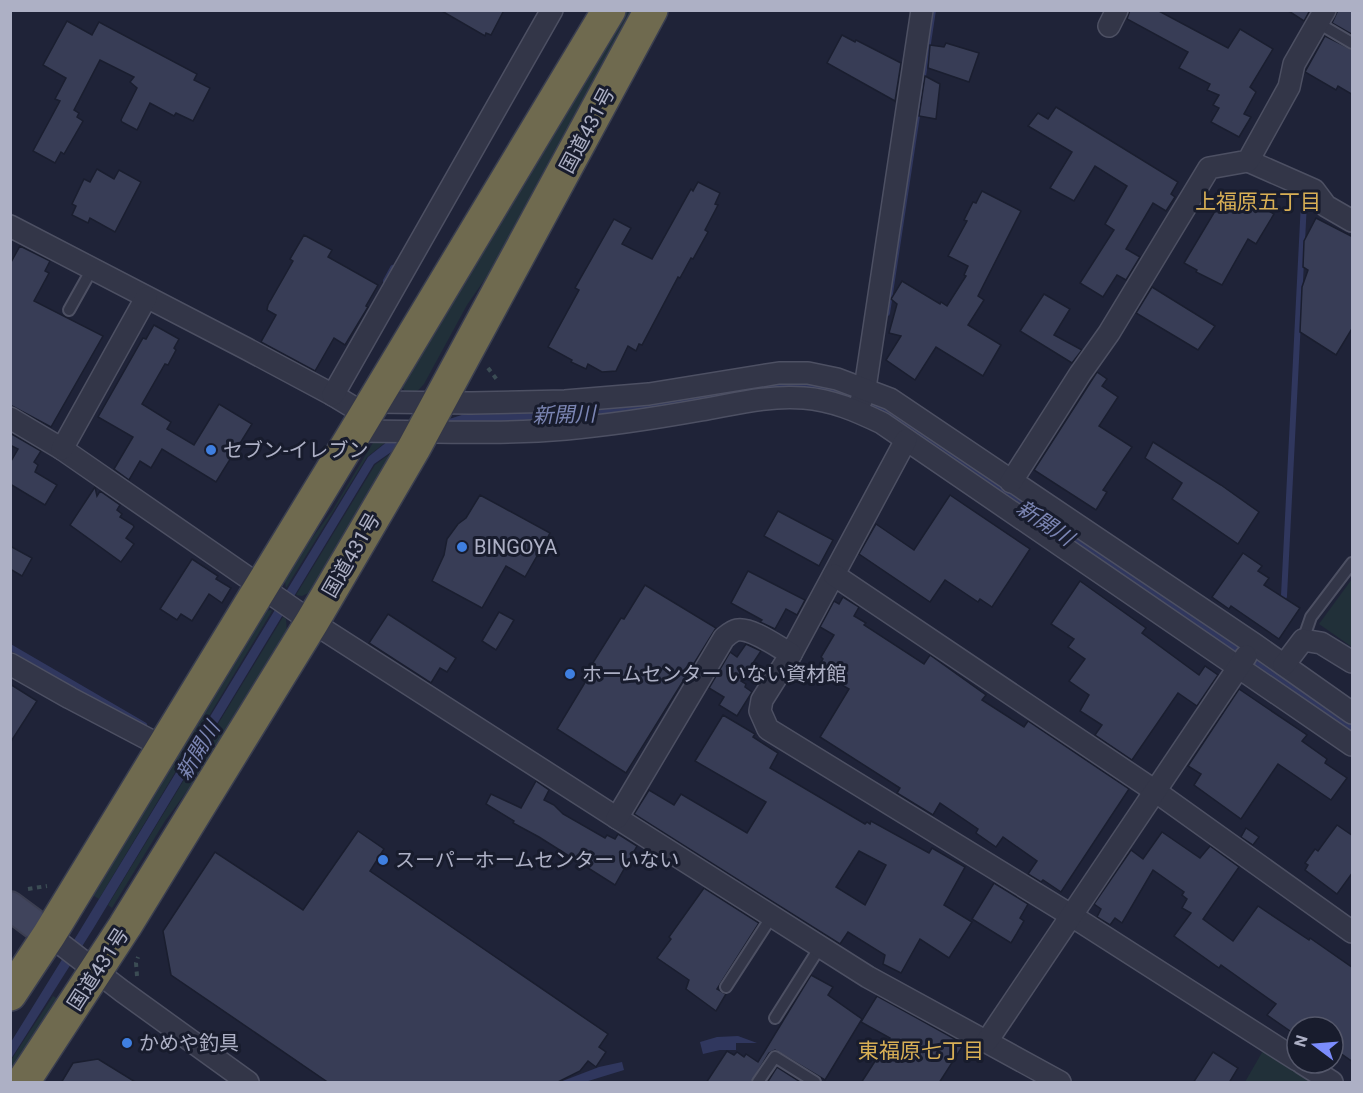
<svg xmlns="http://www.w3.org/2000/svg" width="1363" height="1093" font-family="Roboto,'Noto Sans JP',sans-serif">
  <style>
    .green { fill: #213039 }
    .water { fill: #30375e }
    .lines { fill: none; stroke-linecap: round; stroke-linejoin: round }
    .stream { stroke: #30375e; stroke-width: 6 }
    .building { fill: #383d56; stroke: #1a1e2f; stroke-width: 1.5; fill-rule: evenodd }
    .lane-casing { stroke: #4d5063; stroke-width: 14 }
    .street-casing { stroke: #4d5063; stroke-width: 24 }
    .secondary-casing { stroke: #3c3f52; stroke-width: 32 }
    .highway-casing { stroke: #3a3e50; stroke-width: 36 }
    .path { stroke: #3b4c54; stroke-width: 4; stroke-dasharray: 4.5 4.5; stroke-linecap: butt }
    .lane { stroke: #333648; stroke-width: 10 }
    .street { stroke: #333648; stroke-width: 21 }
    .secondary { stroke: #40445c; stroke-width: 28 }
    .highway { stroke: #6f6a4f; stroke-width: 33 }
    .shop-dot { fill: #3f7fe0; stroke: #181c2d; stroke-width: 2 }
    .labels { text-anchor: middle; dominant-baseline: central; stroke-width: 6; stroke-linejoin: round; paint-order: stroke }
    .street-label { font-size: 20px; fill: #adb0c5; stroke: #181c2d }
    .poi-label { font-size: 20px; fill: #adb0c5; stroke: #181c2d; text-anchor: start }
    .neighbourhood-label { font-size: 21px; fill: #d8af55; stroke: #181c2d }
    .water-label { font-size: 21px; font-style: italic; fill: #7b85b3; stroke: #181c2d }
  </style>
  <rect width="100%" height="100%" fill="#1f2338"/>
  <!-- green -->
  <g class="green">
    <path d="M622,11H635L521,227L467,305L424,384C419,390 414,395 406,393L400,383Z"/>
    <path d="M392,437L367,457L286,588L284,576L332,511L374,441Z"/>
    <path d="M397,449L313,591L302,596L296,595L375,465Z"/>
    <path d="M1352,579V647L1319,624Z"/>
    <path d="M271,610L272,611L99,899L89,893L265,611Z"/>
    <path d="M283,617L286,619L287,633L218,749L165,821L112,908L108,905Z"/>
    <path d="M53,996L63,1002L11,1081V1060Z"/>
    <path d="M1264,1049L1317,1082H1245Z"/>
  </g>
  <!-- water -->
  <g class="water">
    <path d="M763,381L821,382L885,404L1352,721V736L844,399L560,422L397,448L374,464L93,929L11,1059V1042L79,932L368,457L393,437L471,412Z"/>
    <path d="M738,1036L757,1043H736V1050H720L703,1054L700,1042L717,1037Z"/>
    <path d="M622,1062L624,1070L585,1082H560L599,1067Z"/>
  </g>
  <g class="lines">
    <!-- stream -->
    <g class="stream">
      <path d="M386,281L393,268"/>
      <path d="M887,313L933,10"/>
      <path d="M1284,596L1304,202"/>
      <path d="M10,647L144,725"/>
    </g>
  </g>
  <!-- building -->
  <g class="building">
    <path d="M440,10H504L491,35L486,33L485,36Z"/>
    <path d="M1130,10H1157L1228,48L1240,29L1273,49L1250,87L1256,92L1244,114L1251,117L1239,137L1211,122L1219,108L1213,105L1219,95L1207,90L1210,84L1179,68L1188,52L1127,19Z"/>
    <path d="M1287,10H1310L1304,21Z"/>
    <path d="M1338,10H1353V35L1332,23Z"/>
    <path d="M67,21L92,35L99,22L197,74L194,80L210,88L193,121L176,113L174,116L150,103L137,130L122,122L121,120L137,88L130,82L134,77L100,60L74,110L79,113L77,117L83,121L64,154L61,152L55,163L33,151L60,101L55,99L66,78L43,65Z"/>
    <path d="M842,35L855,42L856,40L901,63L895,101L827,63Z"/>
    <path d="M1325,36L1353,50V95L1338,86L1336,90L1305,72Z"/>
    <path d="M946,43L979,53L969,82L928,68L930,45L944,47Z"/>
    <path d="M925,76L940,84L936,119L919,116Z"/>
    <path d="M1056,107L1178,182L1171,194L1175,197L1166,211L1153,203L1126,249L1140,257L1126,280L1117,275L1103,297L1080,283L1114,230L1105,224L1127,186L1095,166L1074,201L1050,188L1072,152L1028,126L1038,113L1048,119Z"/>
    <path d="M97,169L114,179L119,170L141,182L115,232L90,218L88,223L72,215L76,206L72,204L84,179L90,182Z"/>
    <path d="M698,182L720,193L715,204L718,205L705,230L708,232L693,259L691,258L680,278L678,277L642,345L639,344L636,351L628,346L616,371L602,372L588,364L586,369L571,362L572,360L548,347L579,290L575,288L614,219L631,228L622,244L652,259L691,189L693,191Z"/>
    <path d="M982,191L1021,211L978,296L984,300L968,325L1001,345L983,376L936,347L915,380L886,360L901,336L889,333L897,304L891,299L902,281L940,304L941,302L947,306L966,276L964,275L968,266L948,256L967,221L964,220L973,202L976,203Z"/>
    <path d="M1239,194L1274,214L1256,244L1248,239L1222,285L1196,272L1197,270L1184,263L1224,196L1234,201Z"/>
    <path d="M1316,218L1353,237V327L1336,355L1300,332L1302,287L1308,270L1303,267L1304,241Z"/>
    <path d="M304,235L332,250L328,257L378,285L366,306L368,307L345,345L334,338L315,371L261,342L276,315L267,310L268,305L293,261L290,259Z"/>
    <path d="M20,246L50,261L45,271L49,273L34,301L103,336L51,427L10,405V264Z"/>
    <path d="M1152,287L1215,326L1198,350L1136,313Z"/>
    <path d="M1044,294L1070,309L1054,335L1082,350L1072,363L1020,331Z"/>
    <path d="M154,325L179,339L174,348L176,350L168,365L165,364L142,404L171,422L167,429L194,445L219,404L252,424L216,482L162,449L151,468L140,461L129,480L114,469L133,437L98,417L143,338L146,339Z"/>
    <path d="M1097,372L1107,379L1102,386L1118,397L1099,426L1132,447L1103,490L1107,492L1096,510L1034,470Z"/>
    <path d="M10,433L41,451L34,462L38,465L35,472L57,485L45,505L10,484V463L18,449L10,445Z"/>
    <path d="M1153,442L1221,485L1259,512L1238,544L1172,499L1182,483L1145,458Z"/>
    <path d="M95,487L97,496L100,491L120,505L117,510L122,514L120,517L133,525L134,527L126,538L134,544L121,562L70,525Z"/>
    <path d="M480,495L550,533L525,577L506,566L482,608L432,581L444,555L447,539L458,524L466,518Z"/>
    <path d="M950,495L1030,549L992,607L980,599L978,602L945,580L930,602L859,554L876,524L914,550Z"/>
    <path d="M778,511L833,540L819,566L764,536Z"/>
    <path d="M10,546L32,558L22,576L10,569Z"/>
    <path d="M1243,553L1262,566L1258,571L1269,578L1264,585L1300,608L1279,639L1231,606L1229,609L1212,597Z"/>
    <path d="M192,559L218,576L216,579L231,588L222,603L209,594L192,621L181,614L177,620L160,609Z"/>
    <path d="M748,571L805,600L797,615L786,609L775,629L760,622L762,620L731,603Z"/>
    <path d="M1080,581L1146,628L1142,633L1199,675L1205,666L1218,675L1197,706L1178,693L1132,760L1095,735L1102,725L1080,711L1089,695L1069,681L1085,659L1068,647L1074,639L1051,624Z"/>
    <path d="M645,585L716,628L626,773L557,729L592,671L589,669L621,618L624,619Z"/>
    <path d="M843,597L859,607L854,616L866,623L864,625L924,664L930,655L986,695L982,700L1024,727L1028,721L1129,789L1061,892L1043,880L1041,882L1028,874L1037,861L1003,837L996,847L976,833L978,829L940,803L933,815L897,793L900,788L820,737L849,689L817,670L823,659L821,657L834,635L820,627L834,601L839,604Z"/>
    <path d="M499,612L514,620L496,650L482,641Z"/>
    <path d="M388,614L456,658L447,672L440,668L431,683L369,643Z"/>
    <path d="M746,644L761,651L741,681L746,684L745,687L752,692L737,716L719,705L724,697L709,688L730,652L737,657Z"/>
    <path d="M10,684L37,701L10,743Z"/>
    <path d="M1239,689L1307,735L1302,741L1327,759L1325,763L1347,778L1331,800L1278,764L1241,819L1194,785L1201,774L1188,766Z"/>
    <path d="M723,715L755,734L753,737L778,753L770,768L865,824L867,822L870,824L871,821L929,853L932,848L965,867L944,905L972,922L949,958L920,939L901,973L883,964L885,955L848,932L840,944L634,814L649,790L674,805L681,794L747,833L766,802L695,761ZM859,851L886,865L865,905L836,887Z"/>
    <path d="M536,781L549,790L544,800L554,805L563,814L605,838L607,835L615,839L618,834L637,846L615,885L539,837L513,823L514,821L486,804L491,794L521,808Z"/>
    <path d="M1337,825L1353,836V872L1337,894L1305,870L1308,865L1305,863L1315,849L1318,851Z"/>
    <path d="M1246,828L1259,837L1253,845L1241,837Z"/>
    <path d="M358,831L384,849L370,871L608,1034L599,1047L606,1052L596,1067L588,1061L580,1071L556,1083H329L171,975L163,931L215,852L303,910Z"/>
    <path d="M1162,832L1200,858L1210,846L1239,867L1203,919L1233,941L1258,906L1309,940L1310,938L1353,968V1062L1333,1048V1027H1297L1293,1033L1267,1015L1276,1004L1221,965L1219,968L1174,936L1191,913L1182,908L1187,899L1182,895L1184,892L1153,870L1122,923L1115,918L1110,925L1097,917L1101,909L1094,904L1131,850L1143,859Z"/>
    <path d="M994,883L1028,904L1020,918L1024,921L1011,943L972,919Z"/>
    <path d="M704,888L759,923L717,989L726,994L716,1011L686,989L689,980L657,958L671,939L669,937Z"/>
    <path d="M811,975L833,987L828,995L862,1019L825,1080L775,1050L769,1053L751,1083H706L727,1051L734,1055L737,1052L744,1057L746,1054L758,1062Z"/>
    <path d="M877,996L964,1044L939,1083H861L890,1038L861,1022Z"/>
    <path d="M1213,1052L1238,1068L1229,1083H1193Z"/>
    <path d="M98,1059L137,1083H61L73,1063Z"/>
    <path d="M777,1067L802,1083H767Z"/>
  </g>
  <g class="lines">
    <defs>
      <g id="lane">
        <path d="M1318,23L1352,43"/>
        <path d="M69,310L92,269"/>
        <path d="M1303,640L1311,617L1352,563"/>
        <path d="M726,987L772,916"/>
        <path d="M775,1018L820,947"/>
        <path d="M758,1082L775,1057L815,1082"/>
      </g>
      <g id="street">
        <path d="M1109,26L1117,10"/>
        <path d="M1248,161L1314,190L1326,206L1352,221"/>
        <path d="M10,226L247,349L333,395L366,415"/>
        <path d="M333,395L552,10"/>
        <path d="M861,401L865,388L922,10"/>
        <path d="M374,402L471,403L565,401L649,394L779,373H808L837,379L890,399L1254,644L1352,713"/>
        <path d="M10,418L62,449L312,622L617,818L868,977L1060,1082"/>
        <path d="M356,431C426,431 496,435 566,429C611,425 656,418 701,410C735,404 769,395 804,398C832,400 857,411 882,423L1352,745"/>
        <path d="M906,440L791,654L762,700L760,711L768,729L1072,916L1297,1060"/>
        <path d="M62,449L146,298"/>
        <path d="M1011,482L1080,374L1109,333L1209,168L1248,161L1289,87L1294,64L1325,10"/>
        <path d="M834,575L1155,791L1352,932"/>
        <path d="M10,664L70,698L163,747"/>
        <path d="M1284,665L1303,640L1321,643L1352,662"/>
        <path d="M617,818L724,638C728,635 732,631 737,630C751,627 778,647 791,654"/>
        <path d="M49,935L122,991L248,1082"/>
        <path d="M987,1041L1246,656"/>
        <path d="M1302,1063L1332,1082"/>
      </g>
      <path id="secondary" d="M10,906L49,935"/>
      <g id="highway">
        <path d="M10,994L49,935L356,431L609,10"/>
        <path d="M23,1082L125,926L312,622L414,448L651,10"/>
      </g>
    </defs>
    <!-- lane casing -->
    <use href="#lane" class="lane-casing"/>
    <!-- street casing -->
    <use href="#street" class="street-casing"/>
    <!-- secondary casing -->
    <use href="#secondary" class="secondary-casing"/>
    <!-- highway casing -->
    <use href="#highway" class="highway-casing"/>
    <!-- path -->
    <g class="path">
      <path d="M488,368L498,381"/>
      <path d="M28,889L47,886"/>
      <path d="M137,976L136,963L138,957"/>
    </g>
    <!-- lane -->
    <use href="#lane" class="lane"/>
    <!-- street -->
    <use href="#street" class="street"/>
    <!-- secondary -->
    <use href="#secondary" class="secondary"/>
    <!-- highway -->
    <use href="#highway" class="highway"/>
  </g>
  <!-- markers -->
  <g class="shop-dot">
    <circle cx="211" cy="450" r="6"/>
    <circle cx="462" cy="547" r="6"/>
    <circle cx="570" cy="674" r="6"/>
    <circle cx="383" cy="860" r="6"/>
    <circle cx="127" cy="1043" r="6"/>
  </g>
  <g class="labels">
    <!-- street labels -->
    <g class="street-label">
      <text transform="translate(587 130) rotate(-62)">国道431号</text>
      <text transform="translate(351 555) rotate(-60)">国道431号</text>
      <text transform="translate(98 969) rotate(-57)">国道431号</text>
    </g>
    <!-- poi labels -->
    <g class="poi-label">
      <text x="223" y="450">セブン-イレブン</text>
      <text x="474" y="547">BINGOYA</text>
      <text x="582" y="674">ホームセンター いない資材館</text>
      <text x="395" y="860">スーパーホームセンター いない</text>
      <text x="139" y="1043">かめや釣具</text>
    </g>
    <!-- neighbourhood labels -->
    <g class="neighbourhood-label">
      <text x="1258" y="202">上福原五丁目</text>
      <text x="921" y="1051">東福原七丁目</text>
    </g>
    <!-- water labels -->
    <g class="water-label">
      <text transform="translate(564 415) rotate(-2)">新開川</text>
      <text transform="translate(1045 523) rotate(34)">新開川</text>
      <text transform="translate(198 751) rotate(-59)">新開川</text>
    </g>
  </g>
  <!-- border -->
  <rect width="1363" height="1093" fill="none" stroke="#adb0c5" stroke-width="24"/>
  <!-- north arrow -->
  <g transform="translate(1315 1045) rotate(286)"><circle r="28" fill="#181c2d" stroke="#54576a" stroke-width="1.5"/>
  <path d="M0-4.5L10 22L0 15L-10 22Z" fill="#7b8cfc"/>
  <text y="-9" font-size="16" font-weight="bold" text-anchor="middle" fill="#adb0c5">N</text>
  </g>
</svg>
